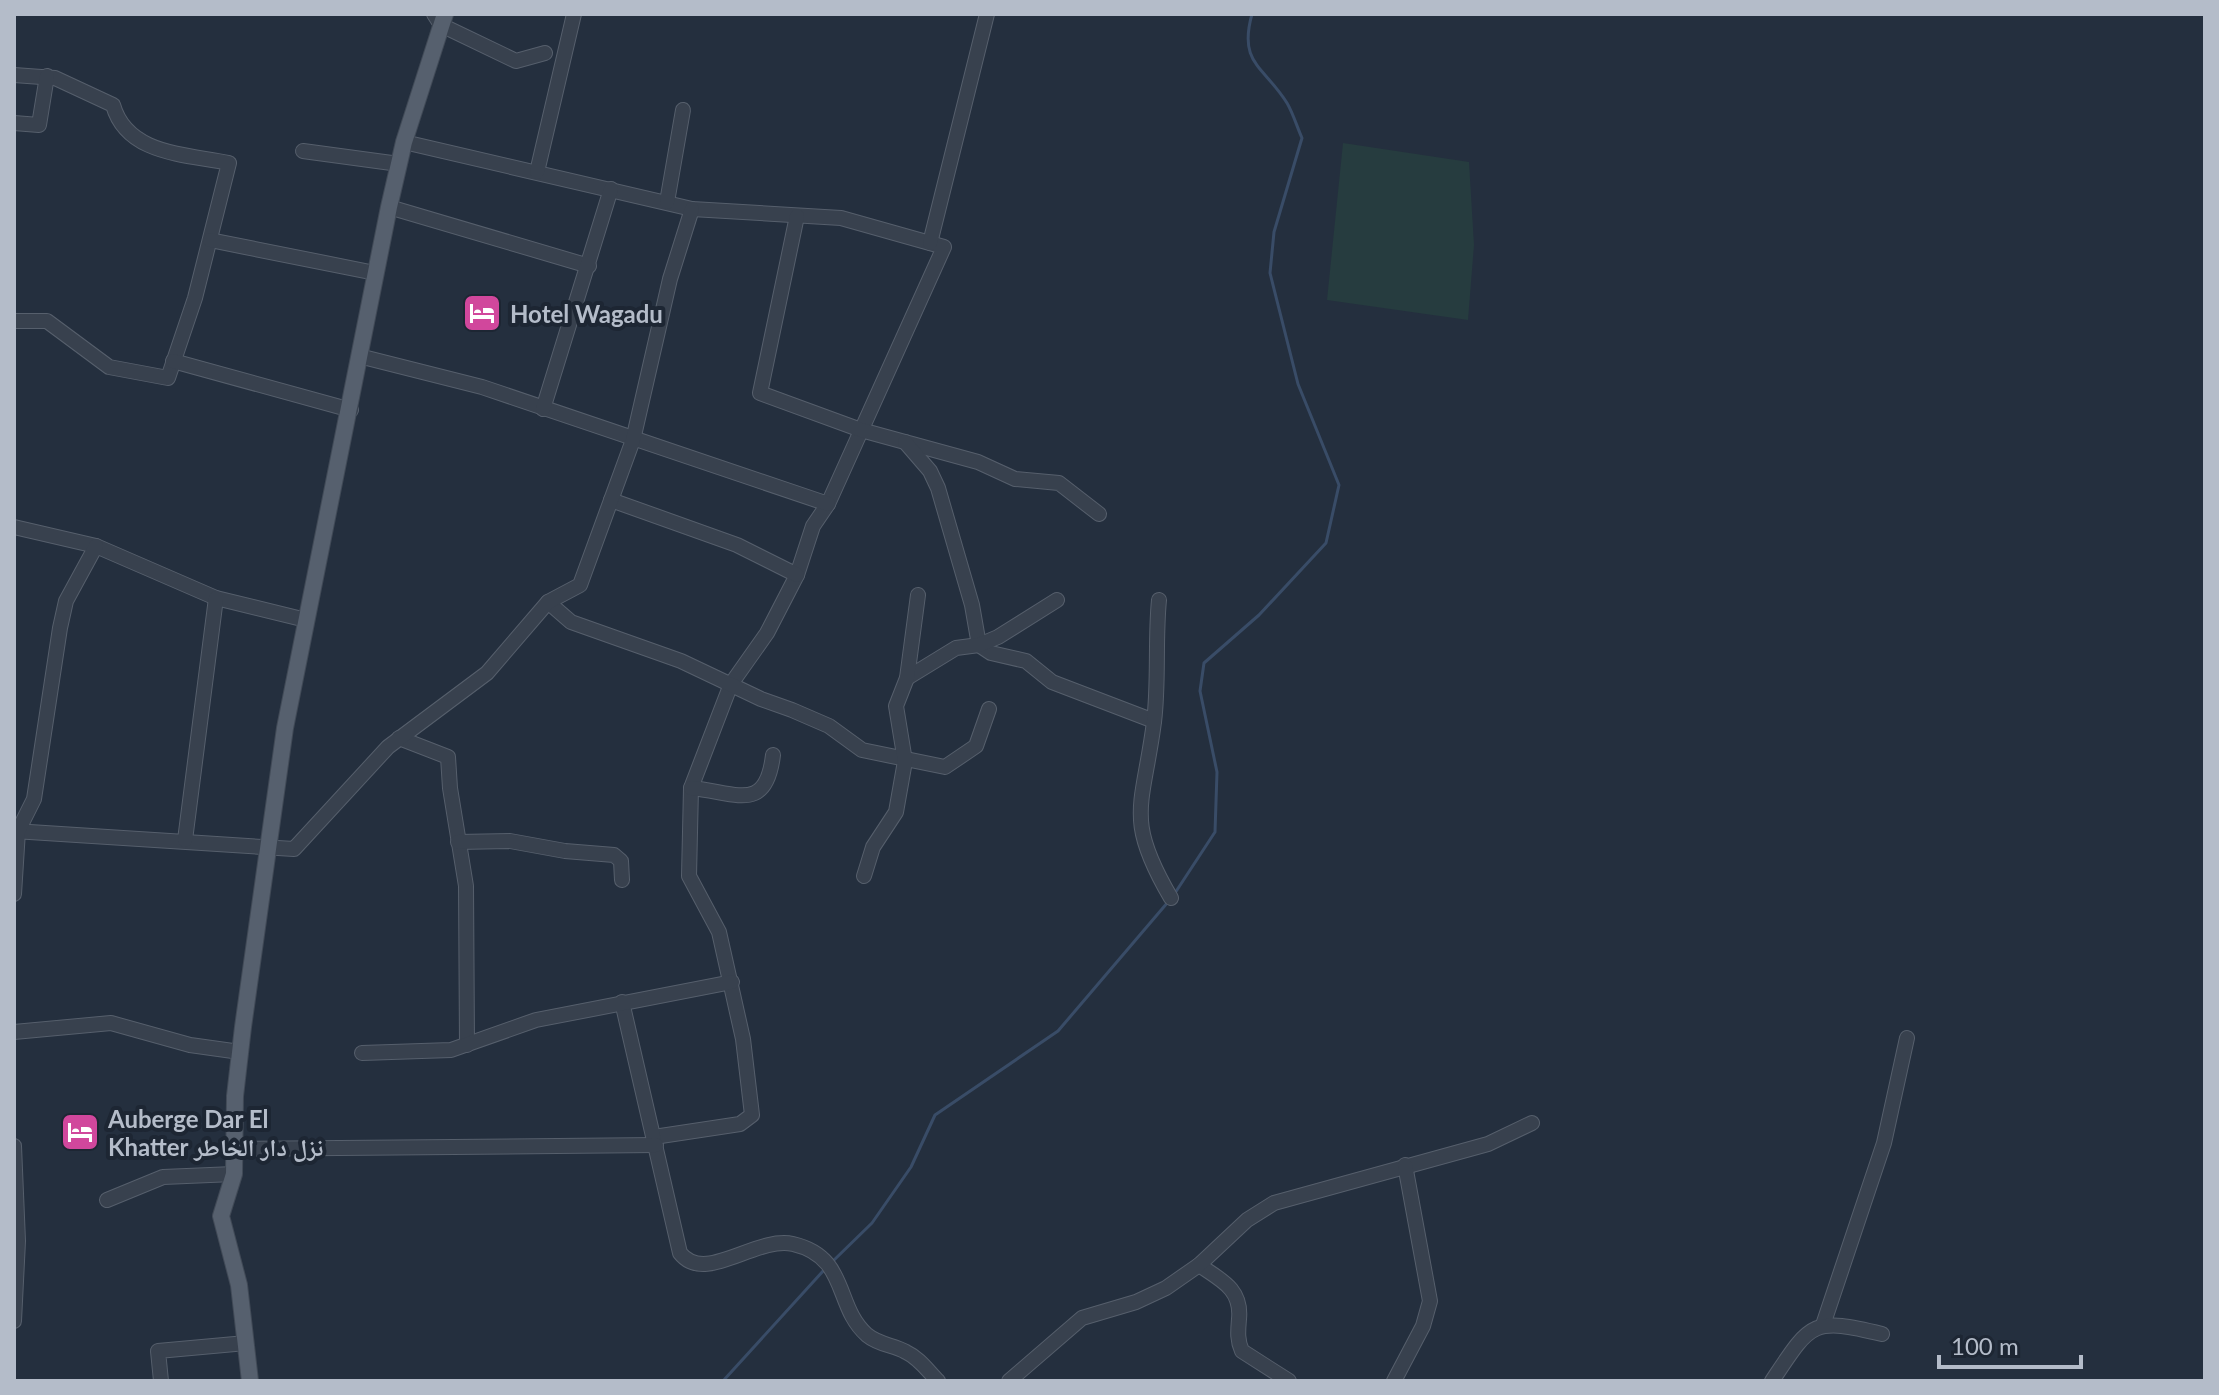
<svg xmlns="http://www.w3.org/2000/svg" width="2219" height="1395" font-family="Lato,'Noto Naskh Arabic',sans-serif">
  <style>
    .green { fill: #263c3f }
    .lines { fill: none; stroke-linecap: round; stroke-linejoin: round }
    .stream { stroke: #394c67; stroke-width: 3 }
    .minor-casing { stroke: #565f6c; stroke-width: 16 }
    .major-casing { stroke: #414a57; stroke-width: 18 }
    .minor { stroke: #38414e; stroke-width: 14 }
    .major { stroke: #56606e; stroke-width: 16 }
    .labels { text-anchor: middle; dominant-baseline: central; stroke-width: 8; stroke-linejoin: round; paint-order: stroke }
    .poi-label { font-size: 24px; font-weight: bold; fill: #b4bcc9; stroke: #1d2633; text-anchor: start }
  </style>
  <rect width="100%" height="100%" fill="#242f3e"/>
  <!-- green -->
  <path class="green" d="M1343,143L1469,162L1474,245L1468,320L1327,300Z"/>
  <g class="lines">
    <!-- stream -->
    <g class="stream">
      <path d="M1175,893L1215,832L1217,772L1200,691L1204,663L1259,615L1326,543L1339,485L1298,384L1270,273L1274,232L1302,138C1297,127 1293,113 1287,103C1264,66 1238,64 1252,14"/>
      <path d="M832,1262L872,1223L911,1167L935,1115L1058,1031L1168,902"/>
      <path d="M723,1381L824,1270"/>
    </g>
    <defs>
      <g id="minor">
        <path d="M434,14L441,25L516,61L545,53"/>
        <path d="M14,75L55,78L113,105C127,155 186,154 229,163L195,298L168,378L109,367L47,321H14"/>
        <path d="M14,123L39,125L47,76"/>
        <path d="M404,142L692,209L841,218L944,247L828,504L813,526L797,575L767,633L731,684L691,788L689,876L719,932L743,1039L752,1115L740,1124L654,1137"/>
        <path d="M303,151L399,164"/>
        <path d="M537,172L574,14"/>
        <path d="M667,202L683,110"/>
        <path d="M389,207L589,266"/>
        <path d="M797,216L760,393L861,430L978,462L1015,479L1059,483L1099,514"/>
        <path d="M210,240L375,273"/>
        <path d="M930,243L987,14"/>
        <path d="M359,356L482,387L828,504"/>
        <path d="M173,361L351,410"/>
        <path d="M543,409L611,189"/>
        <path d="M905,442L930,471L938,488L972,605L979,645L991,653L1026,661L1052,682L1154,721"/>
        <path d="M611,500L737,545L797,575"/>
        <path d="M14,527L96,546L216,598L306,620"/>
        <path d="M1159,600C1155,640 1159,682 1154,722C1143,807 1124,818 1171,898"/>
        <path d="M548,602L571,622L681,661L761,699L792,710L829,726L862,750L945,767L976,746L989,709"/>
        <path d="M907,678L956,648L979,645L998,637L1057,600"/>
        <path d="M399,738L448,757L450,788L466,886L467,1045"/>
        <path d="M691,788C736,792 766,814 773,755"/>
        <path d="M14,831L294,849L388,747L487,673L548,602L580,585L633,440L670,279L692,209"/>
        <path d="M185,840L216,598"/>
        <path d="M458,842L510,841L565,851L614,855L621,861L622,880"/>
        <path d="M864,876L873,847L896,812L905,761L896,706L907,678L918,595"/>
        <path d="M14,894L18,831L34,799L60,628L66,601L96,546"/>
        <path d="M622,1002L680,1253C705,1285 755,1236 793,1244C849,1257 834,1306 867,1335C879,1345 894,1345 906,1352C919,1358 928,1371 938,1381"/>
        <path d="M14,1032L111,1023L190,1045L240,1052"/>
        <path d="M362,1053L451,1050L536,1020L732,982"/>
        <path d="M14,1146L18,1241L14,1321"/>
        <path d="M234,1149L656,1145"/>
        <path d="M107,1200L163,1177L234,1174"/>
        <path d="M1199,1265C1221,1280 1242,1289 1239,1319C1238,1331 1237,1340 1242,1351L1289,1381"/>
        <path d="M1823,1325L1884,1143L1907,1038"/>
        <path d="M161,1381L158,1351L246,1343"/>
        <path d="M1009,1381L1082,1318L1136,1302L1166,1288L1199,1265L1247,1220L1274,1203L1488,1144L1532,1123"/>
        <path d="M1394,1381L1423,1326L1430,1301L1405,1165"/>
        <path d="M1772,1381C1811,1322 1812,1317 1882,1334"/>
      </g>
      <path id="major" d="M250,1381L239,1285L221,1216L234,1174L235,1096L243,1027L285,728L389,207L404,142L445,14"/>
    </defs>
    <!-- minor casing -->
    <use href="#minor" class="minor-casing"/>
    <!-- major casing -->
    <use href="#major" class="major-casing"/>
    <!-- minor -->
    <use href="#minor" class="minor"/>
    <!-- major -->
    <use href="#major" class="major"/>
  </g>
  <!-- icons -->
  <defs>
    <symbol id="hotel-square" viewBox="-11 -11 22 22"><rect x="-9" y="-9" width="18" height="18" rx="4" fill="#d1479c" stroke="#1d2633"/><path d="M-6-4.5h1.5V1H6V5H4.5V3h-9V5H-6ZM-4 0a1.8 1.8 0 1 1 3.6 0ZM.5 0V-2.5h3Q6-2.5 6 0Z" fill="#fff"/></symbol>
  </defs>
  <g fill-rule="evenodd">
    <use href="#hotel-square" x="460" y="291" width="44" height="44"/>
    <use href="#hotel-square" x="58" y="1110" width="44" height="44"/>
  </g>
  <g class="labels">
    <!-- poi labels -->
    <g class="poi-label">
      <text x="510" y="313">Hotel Wagadu</text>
      <text x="108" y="1118">Auberge Dar El<tspan x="108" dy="28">Khatter نزل دار الخاطر</tspan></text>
    </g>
  </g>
  <!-- border -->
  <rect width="2219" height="1395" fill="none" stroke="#b4bcc9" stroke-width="32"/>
  <!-- scale -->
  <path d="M1939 1355v12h142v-12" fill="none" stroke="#b4bcc9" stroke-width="4"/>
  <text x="1951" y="1355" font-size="24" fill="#b4bcc9" stroke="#1d2633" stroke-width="6" paint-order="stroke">100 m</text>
</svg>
